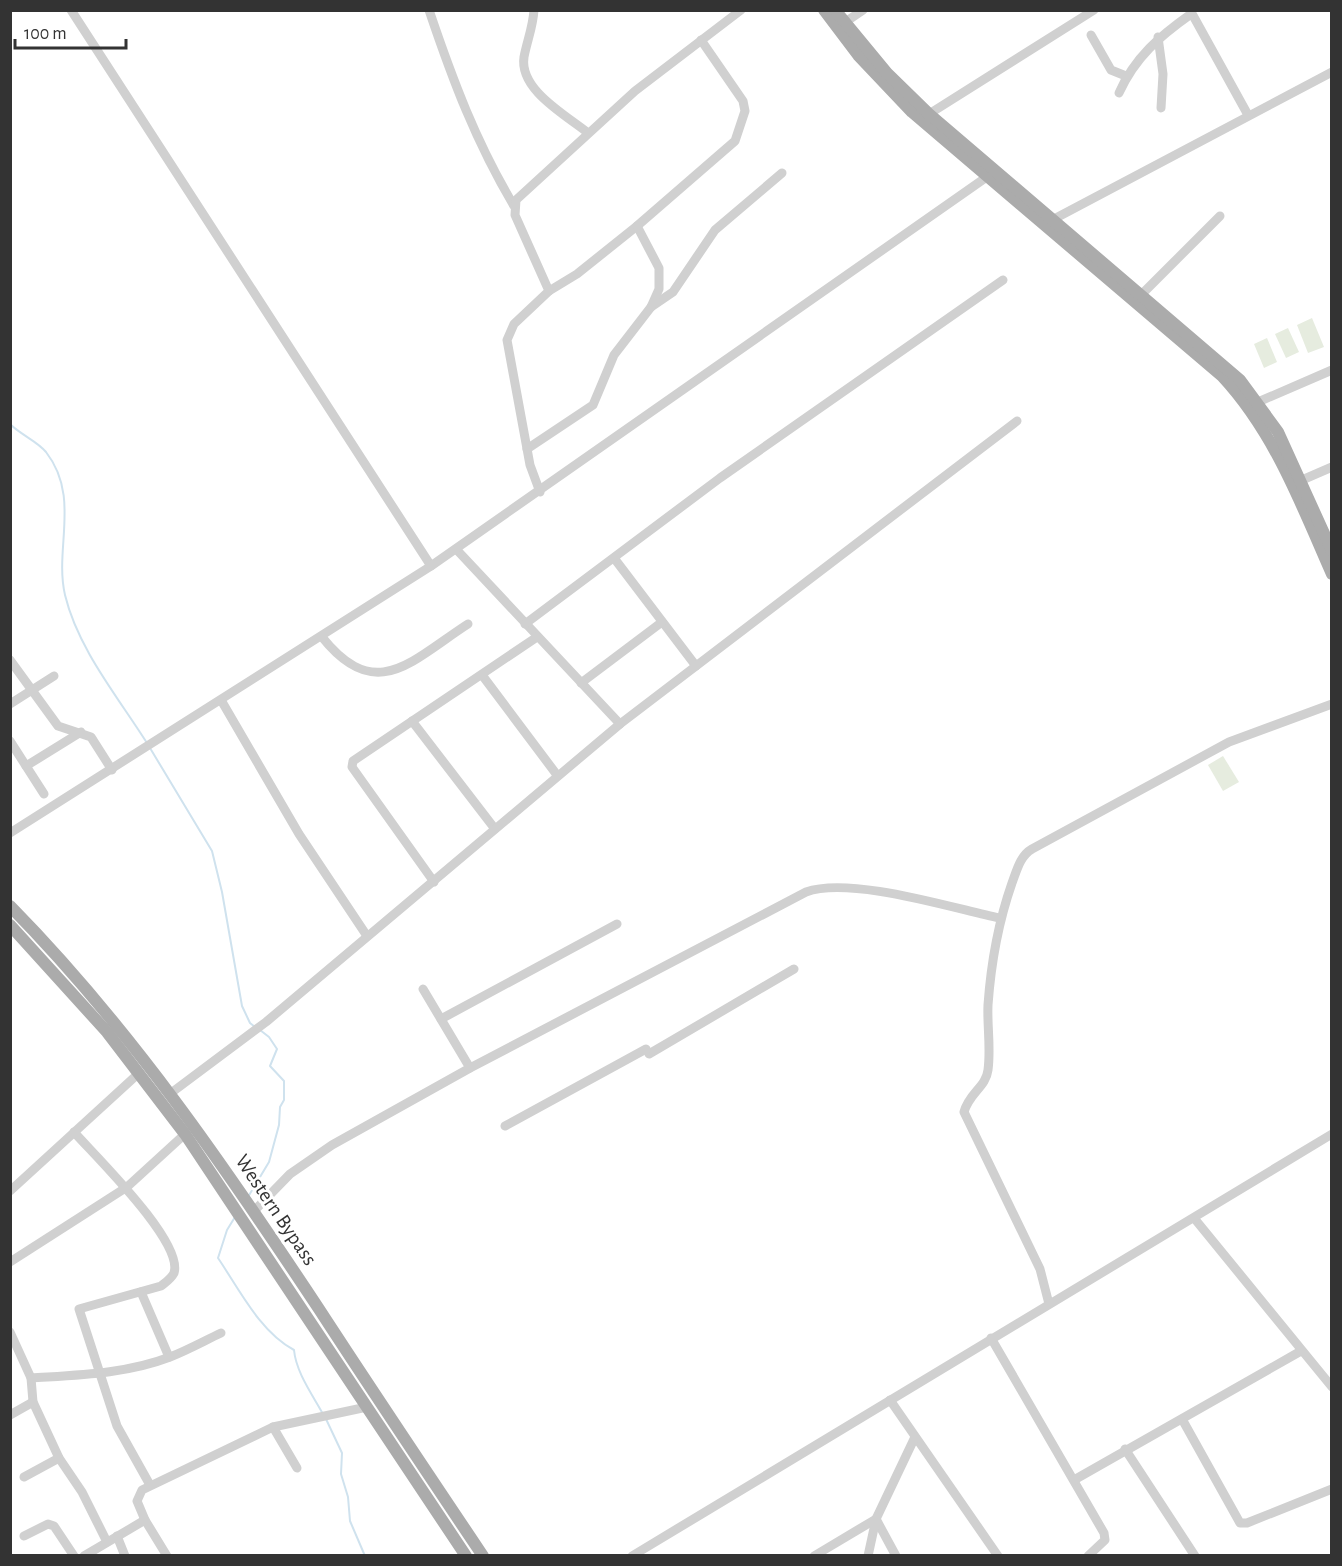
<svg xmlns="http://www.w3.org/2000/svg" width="1342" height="1566" font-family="'Alegreya Sans',sans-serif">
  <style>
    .green { fill: #e6ecdf }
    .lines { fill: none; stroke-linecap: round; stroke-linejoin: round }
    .stream { stroke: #cfe2ee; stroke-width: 2 }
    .minor { stroke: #d0d0d0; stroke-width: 9 }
    .major { stroke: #ababab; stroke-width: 12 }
    .labels { text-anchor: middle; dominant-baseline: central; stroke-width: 6; stroke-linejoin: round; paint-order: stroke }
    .street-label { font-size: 21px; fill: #333; stroke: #fff }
  </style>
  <rect width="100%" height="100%" fill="#fff"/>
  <!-- green -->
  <g class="green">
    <path d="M1312,318L1324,347L1308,353L1297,325Z"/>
    <path d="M1288,328L1299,352L1286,358L1275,334Z"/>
    <path d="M1267,338L1277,362L1264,368L1254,344Z"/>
    <path d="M1223,756L1239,782L1223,791L1208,765Z"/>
  </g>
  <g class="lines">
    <!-- stream -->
    <g class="stream">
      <path d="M10,424C21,435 37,441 46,452C81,497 54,548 65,595C78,649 118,697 147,743"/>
      <path d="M150,748L212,851L222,892L242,1006L250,1023L255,1027"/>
      <path d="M248,1197L269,1162L279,1125L280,1107L284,1100V1081L270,1066L277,1049L269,1037L260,1030"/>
      <path d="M235,1217L227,1230L218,1258C239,1289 260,1332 294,1350C296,1372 312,1394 323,1414"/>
      <path d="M326,1419L342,1453L341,1474L348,1497L350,1521L365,1556"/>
    </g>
    <!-- minor -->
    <g class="minor">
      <path d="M71,10L431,566"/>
      <path d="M429,10C453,81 476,142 514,206"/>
      <path d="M534,10C533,27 527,41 524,57C519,90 566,115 588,133"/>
      <path d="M1190,10L1248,115"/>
      <path d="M844,23L863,10"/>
      <path d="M1091,35L1111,70L1126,76"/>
      <path d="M1158,37L1163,74L1161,108"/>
      <path d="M1119,93C1135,57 1160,36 1191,14"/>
      <path d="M929,114L1094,10"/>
      <path d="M1054,219L1332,72"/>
      <path d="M549,291L577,274L637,226L735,141L745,111L743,101L701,40"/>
      <path d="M1142,294L1220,216"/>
      <path d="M651,307L673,292L715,230L782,173"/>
      <path d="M1258,402L1332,370"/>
      <path d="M527,449L593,405L614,355L651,307L659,289V268L637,226"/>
      <path d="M1302,480L1332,467"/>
      <path d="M540,492L530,465L507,340L514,324L549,291L515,215L516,200L635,91L741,10"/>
      <path d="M456,549L620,724"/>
      <path d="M614,558L696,666"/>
      <path d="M525,624L720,478L1003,280"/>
      <path d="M322,637C376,705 412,660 468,624"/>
      <path d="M10,660L58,726L91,737L112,770"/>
      <path d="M482,675L557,775"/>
      <path d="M581,683L662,622"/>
      <path d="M221,700L299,834L367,936"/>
      <path d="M10,704L54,676"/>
      <path d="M412,721L495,829"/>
      <path d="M10,741L44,794"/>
      <path d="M26,766L81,732"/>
      <path d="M10,833L431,566L991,174"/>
      <path d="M434,882L352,767L353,761L537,637"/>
      <path d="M423,989L470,1068"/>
      <path d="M441,1019L617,924"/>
      <path d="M649,1054L794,969"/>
      <path d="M171,1093L266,1022L620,724L1017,421"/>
      <path d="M505,1126L646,1049"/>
      <path d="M74,1132C94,1155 184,1242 174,1273C171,1279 166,1282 161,1286L79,1309L117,1426L150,1485"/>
      <path d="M10,1191L139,1073"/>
      <path d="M254,1211L290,1174L332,1145L470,1068L806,892C850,876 952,908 999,918"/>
      <path d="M1194,1218L1332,1387"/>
      <path d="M10,1262L127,1187L185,1134"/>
      <path d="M141,1292L169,1357"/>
      <path d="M1049,1304L1040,1269L964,1112C969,1093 986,1087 988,1070C991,1048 987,1026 988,1005C991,963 998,923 1012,883C1017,870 1020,856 1032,849L1229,742L1332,704"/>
      <path d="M10,1332L31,1378L33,1402L59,1458L82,1492L107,1542"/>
      <path d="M991,1338L1104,1533L1105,1540L1088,1556"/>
      <path d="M31,1378C77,1375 126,1374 170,1357C188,1350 204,1341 221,1333"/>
      <path d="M890,1400L998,1556"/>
      <path d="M10,1415L33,1402"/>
      <path d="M1182,1419L1240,1523H1247L1332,1489"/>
      <path d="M273,1427L297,1468"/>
      <path d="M1125,1449L1195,1556"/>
      <path d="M24,1477L59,1458"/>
      <path d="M1074,1480L1301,1351"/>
      <path d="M24,1536L48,1524L54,1526L74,1556"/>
      <path d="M117,1536L125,1556"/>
      <path d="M84,1556L145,1520"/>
      <path d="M167,1556L145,1520L137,1501L142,1490L273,1427L367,1407"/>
      <path d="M632,1556L1332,1134"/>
      <path d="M814,1556L876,1519L896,1556"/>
      <path d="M868,1556L876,1519L915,1437"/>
    </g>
    <!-- major -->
    <g class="major">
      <path d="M824,10L858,55L912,112L1222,376C1275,433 1301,504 1332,574"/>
      <path d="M835,10L887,73L929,114L1240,380L1278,432L1332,551"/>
      <path d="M10,906C130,1028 225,1167 319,1309C373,1392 428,1474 483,1556"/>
      <path d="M10,925L107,1032L185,1134L466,1556"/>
    </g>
  </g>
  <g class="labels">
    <!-- street labels -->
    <g class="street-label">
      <text transform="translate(276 1210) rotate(56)">Western Bypass</text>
    </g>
  </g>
  <!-- border -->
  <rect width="1342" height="1566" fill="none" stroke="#333333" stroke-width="24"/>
  <!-- scale -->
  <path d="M15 39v9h111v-9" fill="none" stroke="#333333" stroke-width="3"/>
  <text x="24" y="39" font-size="18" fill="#333333" stroke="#ffffff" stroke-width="4.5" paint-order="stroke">100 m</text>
</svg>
